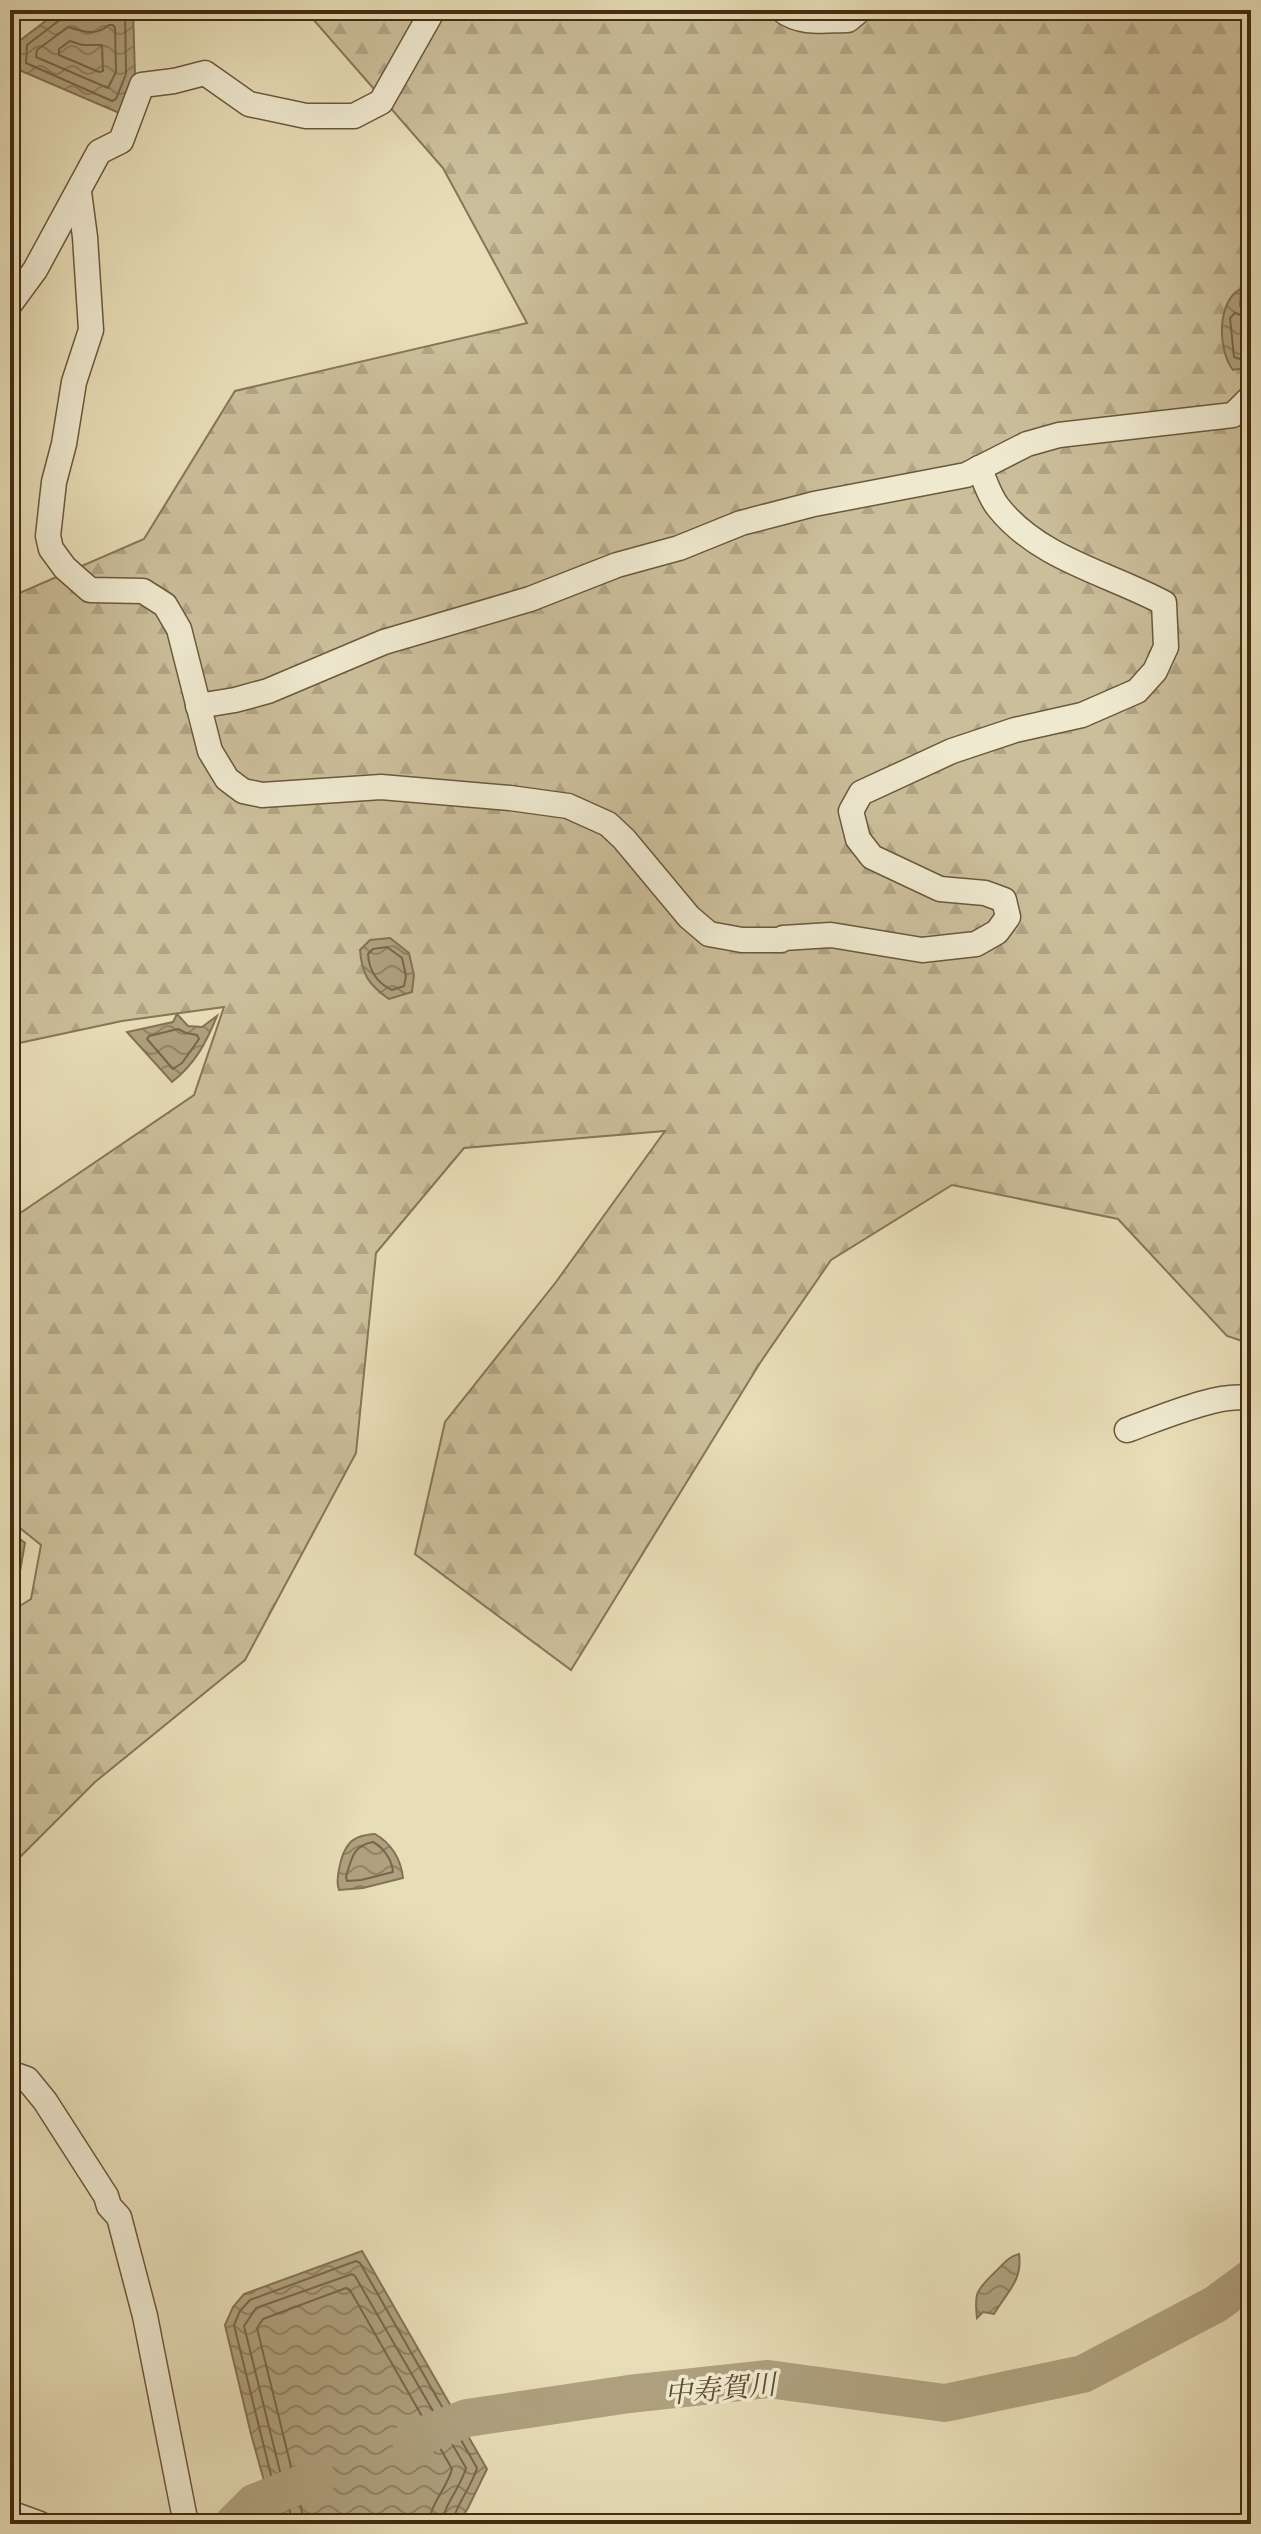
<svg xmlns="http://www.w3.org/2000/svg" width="1261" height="2534" font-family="'Gentium Book Plus','Noto Serif JP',serif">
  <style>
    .forest { fill: url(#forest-firs); stroke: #877656; stroke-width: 2 }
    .water { fill: url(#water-waves); stroke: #847253; stroke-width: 2 }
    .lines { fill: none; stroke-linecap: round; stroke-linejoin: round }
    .shore { stroke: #796648; stroke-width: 2 }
    .river { stroke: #afa17f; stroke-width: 38 }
    .minor-casing { stroke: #6c583b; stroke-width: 27 }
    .minor { stroke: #efe9d0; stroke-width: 24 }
    .labels { text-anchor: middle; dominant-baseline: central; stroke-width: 7; stroke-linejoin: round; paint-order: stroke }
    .water-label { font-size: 28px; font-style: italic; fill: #5e492d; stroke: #efe9d0 }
  </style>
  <defs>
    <pattern id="forest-firs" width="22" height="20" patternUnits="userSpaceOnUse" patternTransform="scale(2)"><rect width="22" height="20" fill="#cbbf9b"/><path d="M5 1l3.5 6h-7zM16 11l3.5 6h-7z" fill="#b0a484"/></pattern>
    <pattern id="water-waves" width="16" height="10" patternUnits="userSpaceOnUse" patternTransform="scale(2)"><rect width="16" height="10" fill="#afa17f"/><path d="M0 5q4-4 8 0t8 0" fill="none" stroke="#908367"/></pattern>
  </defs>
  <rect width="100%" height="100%" fill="#e7ddb7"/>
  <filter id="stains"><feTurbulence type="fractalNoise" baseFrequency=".0025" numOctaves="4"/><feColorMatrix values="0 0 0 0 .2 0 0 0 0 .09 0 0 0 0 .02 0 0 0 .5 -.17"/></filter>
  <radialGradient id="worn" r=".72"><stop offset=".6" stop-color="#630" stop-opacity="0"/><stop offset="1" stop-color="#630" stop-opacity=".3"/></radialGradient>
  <!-- forest -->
  <path class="forest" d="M305,10H1251V1344L1227,1336L1118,1219L952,1185L831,1260L760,1363L571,1670L415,1554L445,1422L556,1282L665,1131L464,1148L376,1253L356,1453L245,1660L95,1782L10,1867V1612L31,1599L41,1545L10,1520V1220L194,1095L224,1007L122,1021L10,1045V608L15,595L144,539L235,391L527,323L443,168Z"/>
  <!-- water -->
  <g class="water">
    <path d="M60,10H78L86,15L133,10L135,75L119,113L10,66V63L18,59V42Z"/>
    <path d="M1241,289L1240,306L1251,311C1251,330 1252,351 1244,368L1233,370C1218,351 1216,301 1241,289Z"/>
    <path d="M390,938L409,953L414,975L412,992L389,999C369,985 362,975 360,950L370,940Z"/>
    <path d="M177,1014L188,1026L202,1027L217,1016C206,1043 195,1064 172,1082L127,1032L173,1022Z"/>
    <path d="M11,1532L25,1543L17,1588L10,1581Z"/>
    <path d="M375,1834C391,1843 401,1859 403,1878L363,1888L339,1890C335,1880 341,1853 349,1844C355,1836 366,1835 375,1834Z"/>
    <path d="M362,2251L487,2469L468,2508L458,2524H276L251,2434L225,2325L233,2307L244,2294Z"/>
    <path d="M1019,2254C1023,2280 1007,2292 994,2314L983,2312L977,2318C974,2292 977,2290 994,2273C1003,2265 1007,2257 1019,2254Z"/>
  </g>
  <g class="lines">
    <!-- shore -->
    <g class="shore">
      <path d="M64,10L61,19L27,45L26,63L112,101L116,99L126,74L125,10"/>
      <path d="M109,25H113L115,28L116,72L108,88L36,57L37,50L68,27C83,31 95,37 109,25Z"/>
      <path d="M70,41L82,45H102L103,71L99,72L59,55V49Z"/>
      <path d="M1251,319L1235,313L1230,318L1234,357L1239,359L1245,354H1251"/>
      <path d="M387,947L402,958L406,976L404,986L392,990C377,983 369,970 368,954L373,949Z"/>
      <path d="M178,1029L186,1033L197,1035L199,1039L182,1063L173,1069L147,1039L149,1036Z"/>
      <path d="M373,1842C384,1848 392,1860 393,1872L361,1880L347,1881L346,1877C351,1860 353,1845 373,1842Z"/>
      <path d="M283,2524L234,2325L240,2311L250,2300L356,2261L360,2263L477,2468C472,2486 454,2508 452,2524"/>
      <path d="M293,2524L244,2326L256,2308L352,2274L355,2276L466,2468C461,2487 443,2506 442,2524"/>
      <path d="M305,2524L257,2328L263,2319L346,2288L350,2290L452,2469C447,2488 430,2504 429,2524"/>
    </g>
    <!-- river -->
    <g class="river">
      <path d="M411,2440L467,2418L629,2394L768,2379L945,2403L1083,2374L1216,2304L1251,2278"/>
      <path d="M233,2524L254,2503L317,2478"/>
    </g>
    <defs>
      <g id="minor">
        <path d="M782,10C800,25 827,20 848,20L860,10"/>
        <path d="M79,192L85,237L91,330L74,382L64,444L54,482L48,536L51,549L65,568L90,590L143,591L165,605L179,629L210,751L227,779L243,791L262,795L381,787L510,798L568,806L608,824L624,839L689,917L709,934L742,940H781L783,938L831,935L922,950L976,944L997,932L1008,917L1004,900L985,893L940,889L872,857L858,839L851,811L861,793L952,751L1015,730L1082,715L1137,691L1155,671L1166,647L1164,603C1108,573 1039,559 998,507C989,496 985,480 979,468"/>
        <path d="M10,304L35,270L99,152L121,141L142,85L174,81L205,73L249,104L306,116H354L381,102L433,10"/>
        <path d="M198,706L235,700L268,691L384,642L530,599L617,565L679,548L741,523L814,504L966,475L1027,444L1059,435L1233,415L1251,397"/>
        <path d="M1127,1430C1153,1421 1228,1388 1251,1400"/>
        <path d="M10,2073L27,2079L45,2101L106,2196L109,2206L119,2217L145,2316L186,2524"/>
        <path d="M10,2513L40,2524"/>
      </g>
    </defs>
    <!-- minor casing -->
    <use href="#minor" class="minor-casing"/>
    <!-- minor -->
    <use href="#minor" class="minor"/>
  </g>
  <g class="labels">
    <!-- water labels -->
    <g class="water-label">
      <text transform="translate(720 2388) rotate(-5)">中寿賀川</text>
    </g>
  </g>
  <!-- margin -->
  <rect width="1261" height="2534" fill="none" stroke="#e7ddb7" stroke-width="40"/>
  <rect x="12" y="12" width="1237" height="2510" fill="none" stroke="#432c12" stroke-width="4"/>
  <rect x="20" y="20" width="1221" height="2494" fill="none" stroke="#432c12" stroke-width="2"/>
  <rect width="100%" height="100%" filter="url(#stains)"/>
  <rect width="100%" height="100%" fill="url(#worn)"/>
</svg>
